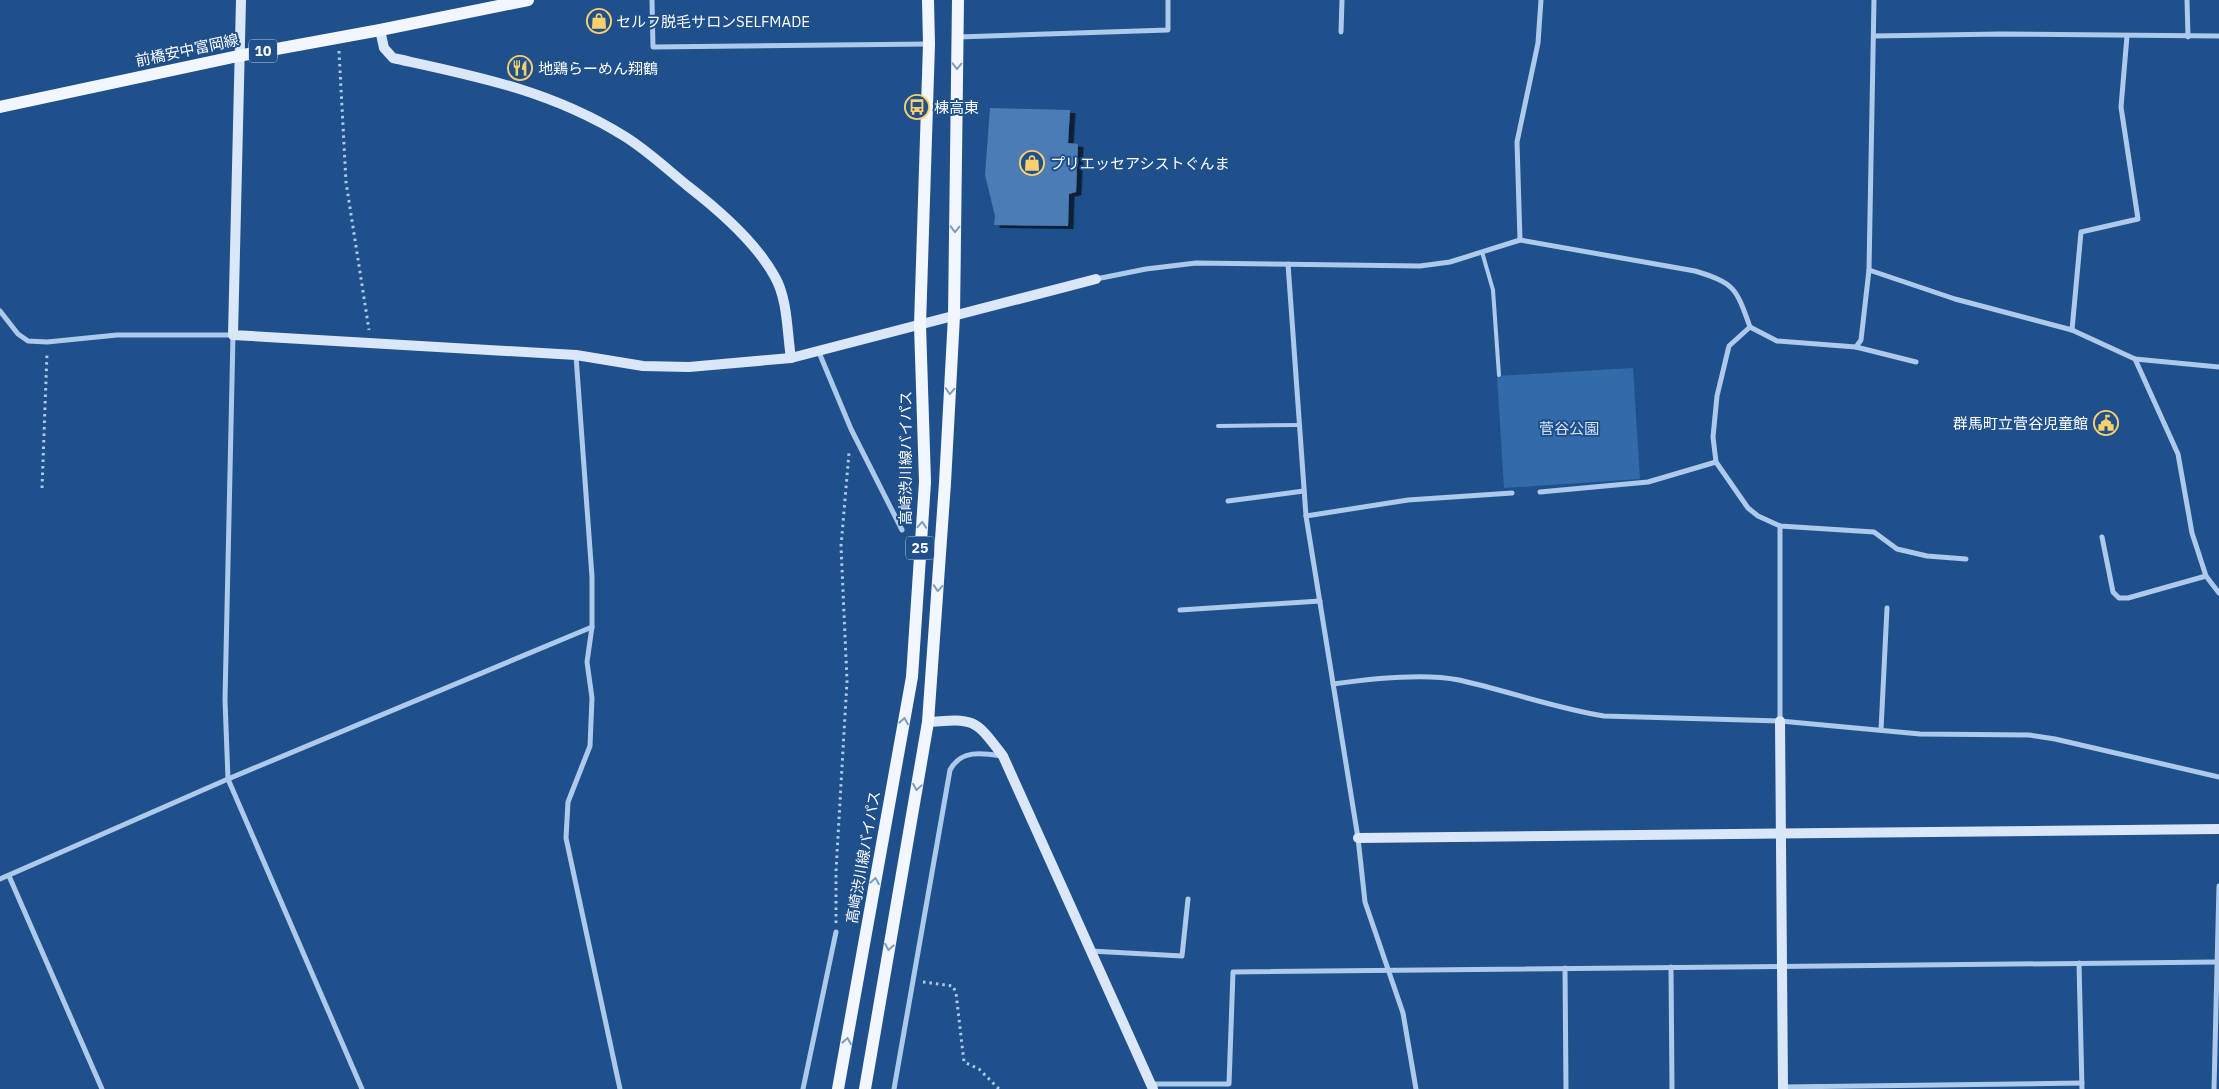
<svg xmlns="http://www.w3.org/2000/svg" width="2219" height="1089" font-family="'IBM Plex Sans','Noto Sans JP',sans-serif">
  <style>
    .green { fill: #336aaa }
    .building { fill: #4c7cb6; filter: url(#shadow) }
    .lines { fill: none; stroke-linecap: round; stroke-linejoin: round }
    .path { stroke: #adcaec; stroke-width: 3; stroke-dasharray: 2.5 4; stroke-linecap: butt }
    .lane { stroke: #adcaec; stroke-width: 4 }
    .street { stroke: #adcaec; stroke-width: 5 }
    .secondary { stroke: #d9e7f9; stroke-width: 10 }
    .primary { stroke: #f2f7ff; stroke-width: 12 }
    .oneway { stroke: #7e9bc0 }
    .labels { text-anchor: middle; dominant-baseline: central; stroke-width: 4; stroke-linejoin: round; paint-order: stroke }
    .shield { fill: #1f508c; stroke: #bccadc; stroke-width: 1 }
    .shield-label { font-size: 14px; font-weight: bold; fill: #fff }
    .poi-label { font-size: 15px; fill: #fff; stroke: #1f508c; text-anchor: start }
    .street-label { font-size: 15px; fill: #fff; stroke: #1f508c }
    .park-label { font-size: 15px; fill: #d2e4f9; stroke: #1f508c }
  </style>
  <defs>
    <filter id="shadow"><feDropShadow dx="5.5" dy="3" stdDeviation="0" flood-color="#0009"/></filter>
  </defs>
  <rect width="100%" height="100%" fill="#1f508c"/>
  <!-- green -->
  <path class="green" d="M1633,368L1640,479L1504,488L1497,376Z"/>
  <!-- building -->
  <path class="building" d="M990,108L1070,110L1068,143L1078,144L1076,192L1069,194L1068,226L994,225L995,216L985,175Z"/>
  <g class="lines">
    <!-- path -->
    <g class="path">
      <path d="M339,51L346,182L369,330"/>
      <path d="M42,488L47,353"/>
      <path d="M836,923V871L847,681L841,546L849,453"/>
      <path d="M923,982L953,986L956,993L964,1062L979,1069L999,1089"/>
    </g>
    <!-- lane -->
    <g class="lane">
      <path d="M1482,252L1493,290L1499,375"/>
      <path d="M1218,426L1299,425"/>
    </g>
    <!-- street -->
    <g class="street">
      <path d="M652,0L653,47L928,44"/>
      <path d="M2187,0L2188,37"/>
      <path d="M1341,32L1342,0"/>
      <path d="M1874,36L2001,34L2219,36"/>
      <path d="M958,37L1168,30V0"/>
      <path d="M1520,240L1517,142L1538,43L1541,0"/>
      <path d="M1288,264L1306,516L1358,838L1365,902L1403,1013L1416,1089"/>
      <path d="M1869,270L1955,299L2072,330L2135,359L2219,367"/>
      <path d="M1096,279L1146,269L1196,263L1420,266L1450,262L1520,240L1695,271C1735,283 1736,288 1750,327L1729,346L1717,396L1713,437L1716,462L1748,508L1758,516L1780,526L1874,532L1897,549L1927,556L1966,559"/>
      <path d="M0,311L18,334L28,341L47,342L117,335H233L225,700L228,779L362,1089"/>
      <path d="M1750,327L1777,341L1856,347L1861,340L1869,270L1874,0"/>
      <path d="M2072,330L2081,232L2138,219L2121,107L2127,36"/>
      <path d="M1856,347L1916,362"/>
      <path d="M818,350L851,429L902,530"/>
      <path d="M576,356L592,577V627L587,662L592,698L590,746L568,802L566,838L620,1089"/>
      <path d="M2135,359L2178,454L2192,533L2206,576L2219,593"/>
      <path d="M1540,492L1648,482L1716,462"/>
      <path d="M1228,501L1304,491"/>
      <path d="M1306,516L1408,500L1512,493"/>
      <path d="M1780,526V721L1920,734L2029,735L2055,739L2219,777"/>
      <path d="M2102,537L2113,592L2119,598H2128L2206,576"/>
      <path d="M1180,610L1320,601"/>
      <path d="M1333,684C1368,679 1425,673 1459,680C1508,691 1555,708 1604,716L1780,721"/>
      <path d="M1881,730L1887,608"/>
      <path d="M9,876L102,1089"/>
      <path d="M0,879L228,779L592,627"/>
      <path d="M1091,951L1182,956L1188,899"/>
      <path d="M2079,963L2082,1089"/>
      <path d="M1671,967L1672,1089"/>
      <path d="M1565,968L1566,1089"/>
      <path d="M1151,1084H1229L1233,972L2217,962"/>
      <path d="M1783,1087L2082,1083"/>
      <path d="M803,1089L836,932"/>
      <path d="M894,1089L950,770C961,749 983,753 1003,756"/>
      <path d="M2214,1089L2219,886"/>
    </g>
    <!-- secondary -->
    <g class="secondary">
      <path d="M241,0L233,335L576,355L643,366L689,367L791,358L1096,279"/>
      <path d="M380,30L384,48L393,58C475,76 550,90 624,136C647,150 668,170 689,187C720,211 756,242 775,277C788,300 787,333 791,358"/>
      <path d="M1780,721L1783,1089"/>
      <path d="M928,722C975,718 975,719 1003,756L1153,1089"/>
      <path d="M1358,838L2219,829"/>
    </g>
    <!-- primary -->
    <g class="primary">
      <path d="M0,107L238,56L380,30L528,0"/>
      <path d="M838,1089L912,677L925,482L920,325L929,44L928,0"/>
      <path d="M865,1089L928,722L945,483L954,316L958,0"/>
    </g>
  </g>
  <!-- one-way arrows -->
  <defs><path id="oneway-chevron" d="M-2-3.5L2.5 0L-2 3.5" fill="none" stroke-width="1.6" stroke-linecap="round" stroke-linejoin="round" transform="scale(1.25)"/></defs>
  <g class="oneway">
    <use href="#oneway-chevron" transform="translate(957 66) rotate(91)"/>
    <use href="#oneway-chevron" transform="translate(955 229) rotate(91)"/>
    <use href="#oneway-chevron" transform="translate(950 391) rotate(93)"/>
    <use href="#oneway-chevron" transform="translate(922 525) rotate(-86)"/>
    <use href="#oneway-chevron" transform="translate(938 588) rotate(94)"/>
    <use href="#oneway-chevron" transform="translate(904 721) rotate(-80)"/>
    <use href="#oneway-chevron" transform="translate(917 787) rotate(100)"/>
    <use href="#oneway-chevron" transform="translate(875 881) rotate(-80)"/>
    <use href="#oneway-chevron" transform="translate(889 947) rotate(100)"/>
    <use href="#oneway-chevron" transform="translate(847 1041) rotate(-80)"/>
  </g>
  <!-- icons -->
  <defs>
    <symbol id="shop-ring" viewBox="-11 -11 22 22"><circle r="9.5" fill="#1f508c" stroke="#fad06d" stroke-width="1.5"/><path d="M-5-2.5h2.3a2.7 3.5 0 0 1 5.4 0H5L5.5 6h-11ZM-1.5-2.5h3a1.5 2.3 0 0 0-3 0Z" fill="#fad06d"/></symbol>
    <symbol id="restaurant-ring" viewBox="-11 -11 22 22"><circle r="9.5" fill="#1f508c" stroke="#fad06d" stroke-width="1.5"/><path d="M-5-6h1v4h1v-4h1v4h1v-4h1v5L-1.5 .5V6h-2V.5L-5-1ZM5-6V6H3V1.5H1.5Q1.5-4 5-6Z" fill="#fad06d"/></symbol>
    <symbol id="bus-ring" viewBox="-11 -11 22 22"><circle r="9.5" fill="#1f508c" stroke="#fad06d" stroke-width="1.5"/><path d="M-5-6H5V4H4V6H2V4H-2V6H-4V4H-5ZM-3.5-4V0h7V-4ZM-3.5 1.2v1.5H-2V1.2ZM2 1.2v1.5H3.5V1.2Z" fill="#fad06d"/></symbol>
    <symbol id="civic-ring" viewBox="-11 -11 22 22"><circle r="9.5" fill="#1f508c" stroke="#fad06d" stroke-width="1.5"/><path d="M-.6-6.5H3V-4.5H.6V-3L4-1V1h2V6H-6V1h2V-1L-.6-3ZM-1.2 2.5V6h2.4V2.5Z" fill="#fad06d"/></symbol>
  </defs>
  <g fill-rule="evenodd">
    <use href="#shop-ring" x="585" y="7" width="28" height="28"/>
    <use href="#restaurant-ring" x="506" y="54" width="28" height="28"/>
    <use href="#bus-ring" x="903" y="93" width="28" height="28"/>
    <use href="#shop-ring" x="1018" y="149" width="28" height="28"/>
    <use href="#civic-ring" x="2092" y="409" width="28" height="28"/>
  </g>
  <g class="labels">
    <!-- shield labels -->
    <g class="shield">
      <rect x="249" y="39.5" width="28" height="23" rx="4"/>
      <rect x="906" y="536.5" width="28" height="23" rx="4"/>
    </g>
    <g class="shield-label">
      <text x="263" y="51">10</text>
      <text x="920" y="548">25</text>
    </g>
    <!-- poi labels -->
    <g class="poi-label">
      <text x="616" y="21">セルフ脱毛サロンSELFMADE</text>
      <text x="538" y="68">地鶏らーめん翔鶴</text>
      <text x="934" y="107">棟高東</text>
      <text x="1050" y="163">プリエッセアシストぐんま</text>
      <text x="2088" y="423" text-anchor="end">群馬町立菅谷児童館</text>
    </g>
    <!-- street labels -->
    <g class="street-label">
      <text transform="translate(187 50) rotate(-12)">前橋安中富岡線</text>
      <text transform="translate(905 458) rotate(-90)">高崎渋川線バイパス</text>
      <text transform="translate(863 857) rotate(-80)">高崎渋川線バイパス</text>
    </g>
    <!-- park labels -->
    <g class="park-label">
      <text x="1569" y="428">菅谷公園</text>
    </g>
  </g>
</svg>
